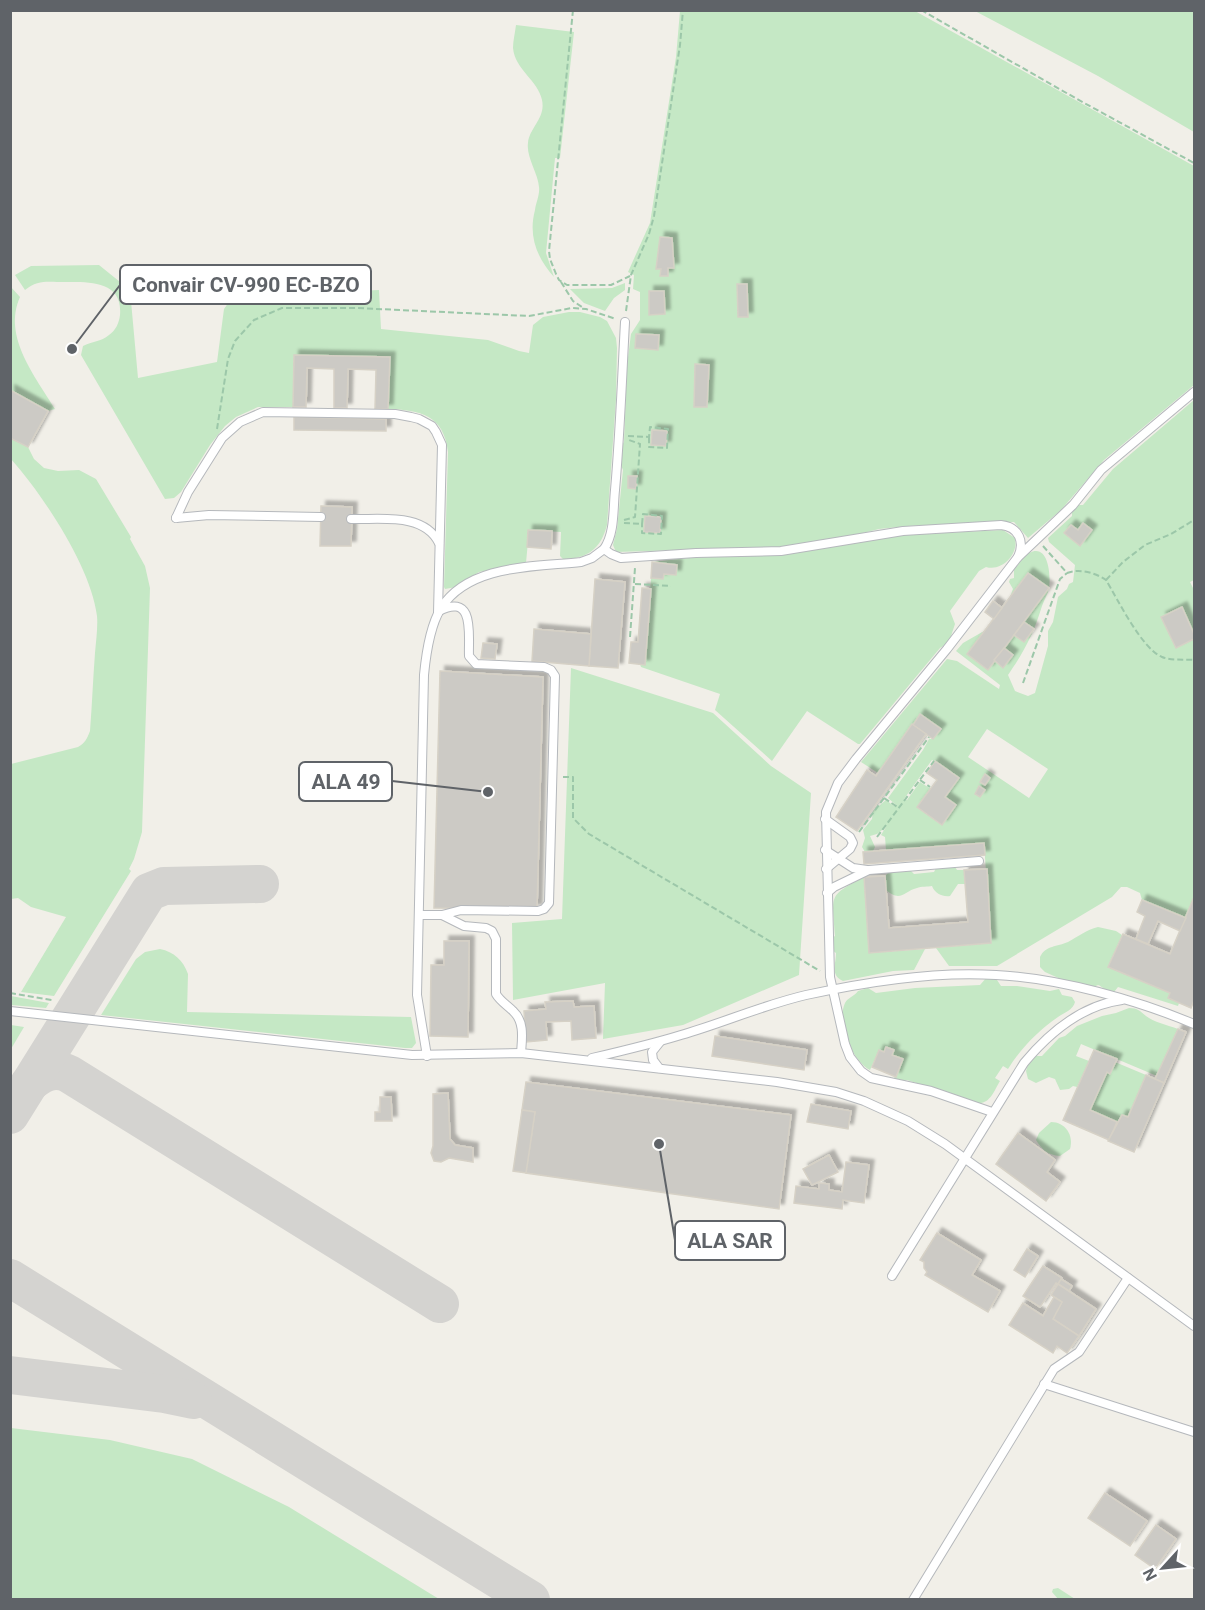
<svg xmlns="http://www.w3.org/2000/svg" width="1205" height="1610" font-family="Roboto,sans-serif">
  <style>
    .green { fill: #c5e8c5; fill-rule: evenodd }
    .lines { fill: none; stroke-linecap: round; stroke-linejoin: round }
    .taxiway { stroke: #d4d3d0; stroke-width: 38 }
    .building { fill: #cccac5; stroke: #d6d1c6; stroke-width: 1.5; filter: url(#shadow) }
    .service-casing { stroke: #b5b8bc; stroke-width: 10 }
    .path { stroke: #9cc7a9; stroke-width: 2; stroke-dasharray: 6 3; stroke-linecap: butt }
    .service { stroke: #fff; stroke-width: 8 }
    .leader { fill: none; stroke: #5f6368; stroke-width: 2 }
    .callout-dot { fill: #5f6368; stroke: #fff; stroke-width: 2 }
    .callout { fill: #fff; stroke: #5f6368; stroke-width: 2 }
    .callout-label { font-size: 21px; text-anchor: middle; font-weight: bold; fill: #5f6368 }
  </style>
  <defs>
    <filter id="shadow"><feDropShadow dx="5" dy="-5" stdDeviation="1.5" flood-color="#0004"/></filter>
  </defs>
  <rect width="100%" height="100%" fill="#f1efe8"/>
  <!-- green -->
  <g class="green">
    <path d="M680,11H915L1194,166V385L1104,460L1061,510L1028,538L1014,522L908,526L879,529L843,538L779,547L616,552L613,545L617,529L623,470C619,463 620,447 624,442L627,365L631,334L640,320V292L633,289L634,275L628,272L650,223L676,57Z"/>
    <path d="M975,11H1194V132L1098,76Z"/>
    <path d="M516,25L574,32L560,158H555L546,253L554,277C537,258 528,236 535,210C536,202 540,195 539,187C538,173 526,157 528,143C529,128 546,118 542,100C538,80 515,70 513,48C513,41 515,33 516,25Z"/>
    <path d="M99,265L130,290L138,378L217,362L224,309L231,299L241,296L379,290L381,329L488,340L519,351L529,353L533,325L543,317L569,312H580L600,317L607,321L616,338L617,348L616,399L607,525C601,549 587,559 563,559L560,556L561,532L529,530L526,563L479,572L456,587L445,589L444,587L448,452C444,415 420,410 388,409L389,357L294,355L293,407H258L236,417L225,426L210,445L181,492L174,498L165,499L81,355L83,346C92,341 101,342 109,335C116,330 119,323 120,315C123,280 88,282 65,282C49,282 38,279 25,290L15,275L31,266Z"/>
    <path d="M625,283V290L614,298L605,311L584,303L570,289L612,288Z"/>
    <path d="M10,286L20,297C2,337 36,377 55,409L48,411L11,390Z"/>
    <path d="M1194,400V580L1190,582L1194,590V897L1186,918L1142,900L1140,893L1127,887H1121L1112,897L997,966H949L936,948L991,943L984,843L886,850L885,837L881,835L886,827L877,834L870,836L875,847L873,851L865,852L862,847L865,838L863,830L872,819L873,811L886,800L894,806L896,805L888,798L923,750L929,739H933L940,729L920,715L878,773L861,762L947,659L957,661L999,689L1000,685L956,651L963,643L984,631L994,660L1003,667L1004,648L1014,635L1024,642L1033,630L1024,622L1049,588L1028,573L1010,597L1013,589L1009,582L1010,579L1014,578V570C1018,565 1023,557 1029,553C1049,542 1051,577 1049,588C1048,594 1044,600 1042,606C1033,635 1025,650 1008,675L1015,691L1028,696L1035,693L1048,646V631L1053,622L1058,597L1067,589L1069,584L1073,582L1075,565L1049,542L1048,538L1072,516V511L1077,505H1083L1113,469ZM987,729L1048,769L1029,798L968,757ZM932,760L958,778L945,797L956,805L942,825L918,808L931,789L920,782L907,800L904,799Z"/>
    <path d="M11,438L28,447L34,459L44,468L58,471L79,470L96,479L131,537L130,539L145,566L150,588L142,832L134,859L129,869L131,871L54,996L21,992L66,917L31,907L18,898L11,899V764L78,747C85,743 87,739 90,731C92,705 93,679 95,653C96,641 98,627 97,616C91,567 43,495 11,459Z"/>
    <path d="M1003,530L1015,538C1019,554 1002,572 986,567L979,571L950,611L955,624L949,642L940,648L860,744H858L807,711L772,761L715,710L720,694L641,667L640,664L645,665L651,578L663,579L664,574H676V565L652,562L697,557L784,555L902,535Z"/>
    <path d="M571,668L713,713L771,766L811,793L799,975L683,1025L603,1039L605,983L513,1000L512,923L562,919Z"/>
    <path d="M946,867H955L957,870H964L965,884H958L950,896C943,897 935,894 932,886C928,887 921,886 917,888C904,891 901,903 886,890L885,876L889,872L910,870L914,874L934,872L936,868Z"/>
    <path d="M864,877L869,953L925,949L914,970L893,971L843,981C830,975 836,964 836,953L832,950V938L835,936C833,895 826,897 864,877Z"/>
    <path d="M1098,927L1116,931L1122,935L1108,967L1170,993L1168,998L1179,1003L1178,1006L1118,987L1114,992C1106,993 1104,987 1098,985L1091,988L1085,984H1076L1065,981L1045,972L1040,967V957C1046,945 1057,947 1068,942C1079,936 1086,930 1098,927Z"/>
    <path d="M160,949C174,952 183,960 188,974L187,1012L411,1017L416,1043L412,1048H405L101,1015L136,959L145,952Z"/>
    <path d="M987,977H995L1001,986H1017L1050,991L1059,989L1062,995L1072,997L1075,1002C1073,1010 1065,1012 1058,1017C1038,1031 1021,1048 1008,1069L1003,1066L995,1078L1000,1081C994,1091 990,1104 978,1103L907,1080L902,1082L895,1080L894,1076H896L903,1060L892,1055L894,1050L887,1047L884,1052L879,1050L870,1070C852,1061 836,1022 845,1003C848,997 854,997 858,991L868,988L876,993L915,988L980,985Z"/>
    <path d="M11,996L49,1003L46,1008L11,1005Z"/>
    <path d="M1129,1008C1138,1008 1140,1011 1146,1016C1153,1022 1168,1025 1178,1029L1157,1076L1081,1044L1076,1056L1089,1061L1077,1087L1073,1086L1069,1089L1060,1090L1055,1079L1049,1077L1036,1083L1028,1079L1026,1071L1029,1062L1036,1056H1042L1059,1038L1065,1036L1077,1026L1102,1016L1116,1013Z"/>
    <path d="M11,1025L24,1027L11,1049L10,1025Z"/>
    <path d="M1115,1062L1146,1075L1128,1117L1122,1115L1117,1122L1090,1110L1107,1072L1111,1073Z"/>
    <path d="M1051,1122C1065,1122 1074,1135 1070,1149L1060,1156C1048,1155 1042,1150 1036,1140L1039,1133Z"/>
    <path d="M11,1428L110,1440L192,1459L289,1507L439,1599H11Z"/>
    <path d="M1058,1588L1075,1599H1058L1052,1592L1053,1589Z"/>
  </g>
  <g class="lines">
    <!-- taxiway -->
    <g class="taxiway">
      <path d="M29,1084C41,1073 54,1067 69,1074L440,1304"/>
      <path d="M10,1115L149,892L164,886L260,884"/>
      <path d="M10,1278L531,1600"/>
      <path d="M10,1375L164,1394L193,1400"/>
    </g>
  </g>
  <!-- building -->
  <g class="building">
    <path d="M660,237L672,238L674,268H668V276H660L661,269H656Z"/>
    <path d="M737,284H747L748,317H738Z"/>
    <path d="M649,291H664L665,314L649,315Z"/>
    <path d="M636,334L659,335L658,350L635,348Z"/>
    <path d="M294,355L390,357L388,409H375L376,370L348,369L347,408H334V369L307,368L306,407H293Z"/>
    <path d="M695,364L709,365L707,407H694Z"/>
    <path d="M10,390L48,411L28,447L10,438Z"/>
    <path d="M294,417L386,419V431L294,430Z"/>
    <path d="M652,430L667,431L666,446L651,445Z"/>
    <path d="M628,476H637L636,489L628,488Z"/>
    <path d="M321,506L352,507L351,546H320Z"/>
    <path d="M645,516L661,517L660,533L644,532Z"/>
    <path d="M1083,523L1092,530L1080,546L1064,533L1071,525L1078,530Z"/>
    <path d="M528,530L552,531L551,549L527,547Z"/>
    <path d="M652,562L677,565L676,575L664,574L663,579L651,578Z"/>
    <path d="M1028,573L1049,588L988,670L967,654Z"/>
    <path d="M595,579L625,582L618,668L589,666Z"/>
    <path d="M642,588L651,589L645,665L629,663L631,642H638Z"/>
    <path d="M993,601L1002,608L994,619L985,612Z"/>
    <path d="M1182,607L1194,634V639L1176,648L1161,617Z"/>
    <path d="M1024,622L1034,629L1024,642L1014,635Z"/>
    <path d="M534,629L591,634L589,666L532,661Z"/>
    <path d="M483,643L497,644L495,659L481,658Z"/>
    <path d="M1004,648L1013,655L1003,668L994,660Z"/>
    <path d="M440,671L543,677L537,909L434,908Z"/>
    <path d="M920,714L941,729L933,739L913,725Z"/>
    <path d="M912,724L926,734L857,831L836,817L867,770L876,776Z"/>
    <path d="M935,761L959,778L945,797L956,805L942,825L917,807L937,780L927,773Z"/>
    <path d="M985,774L990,778L985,785L980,782Z"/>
    <path d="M979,786L985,790L980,797L975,794Z"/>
    <path d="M984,843L985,855L864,864L863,852Z"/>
    <path d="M987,869L991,943L869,953L864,877L885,876L889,928L968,922L964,870Z"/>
    <path d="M1194,897V1000L1191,1008L1168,998L1170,993L1108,967L1123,934L1170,954Z"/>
    <path d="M1142,900L1186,918L1180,931L1158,921L1148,944L1136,939L1145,916L1137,912Z"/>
    <path d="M444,941H469L468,1037L430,1036L431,965H444Z"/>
    <path d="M573,1001L574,1007L594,1006L596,1038L572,1040L571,1021L546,1022L547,1040L526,1042L524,1011L546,1009L545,1002Z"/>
    <path d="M1178,1029L1186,1032L1164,1083L1155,1079Z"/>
    <path d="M715,1036L807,1050L804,1070L712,1056Z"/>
    <path d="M886,1047L894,1050L892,1055L903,1059L896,1077L872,1067L879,1050L884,1052Z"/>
    <path d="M1094,1050L1117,1059L1110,1074L1107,1072L1090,1110L1117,1122L1109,1140L1063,1120Z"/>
    <path d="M1146,1075L1164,1083L1134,1152L1108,1141L1122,1115L1128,1117Z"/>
    <path d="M526,1082L791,1115L779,1209L526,1173L535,1112L522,1110Z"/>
    <path d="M448,1093L450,1139L455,1145L473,1148V1162L449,1158L441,1162L434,1161L431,1153L433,1146V1094Z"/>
    <path d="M380,1097H391L392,1121H375V1112H380Z"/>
    <path d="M811,1104L851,1111L848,1129L807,1122Z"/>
    <path d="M522,1110L535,1112L526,1173L513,1171Z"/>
    <path d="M1018,1133L1055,1160L1047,1172L1060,1182L1046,1201L996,1164Z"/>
    <path d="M829,1155L838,1172L812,1185L803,1169Z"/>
    <path d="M846,1162L869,1165L864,1203L843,1200L842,1209L794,1203L796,1186L819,1189V1183L829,1184V1190L842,1192Z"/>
    <path d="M937,1233L981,1260L972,1275L1000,1291L988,1312L925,1275L927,1272L924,1268V1262L920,1260Z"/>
    <path d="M1027,1249L1038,1256L1025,1277L1014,1270Z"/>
    <path d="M1043,1266L1062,1278L1058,1284L1056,1283L1040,1307L1023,1296Z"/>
    <path d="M1061,1279L1072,1286L1069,1291L1058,1284Z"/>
    <path d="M1058,1284L1096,1309L1079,1336L1053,1319L1062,1302L1051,1295Z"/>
    <path d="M1054,1297L1062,1302L1053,1319L1079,1336L1067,1353L1057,1346L1053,1353L1009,1325L1023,1303L1043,1316Z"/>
    <path d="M1105,1493L1147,1521L1130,1546L1088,1518Z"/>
    <path d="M1156,1525L1176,1539L1155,1569L1135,1555Z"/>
  </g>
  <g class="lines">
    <defs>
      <g id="service">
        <path d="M176,518L188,492L222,438L240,422L263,412L395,414L411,417L419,419L432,426L436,432L442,445L438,613"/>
        <path d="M176,518L209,515L321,517"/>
        <path d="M351,519C380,520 424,512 439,543"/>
        <path d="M604,549C615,533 613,509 615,490C620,434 622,378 625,322"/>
        <path d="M439,611C476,592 468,637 469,656L476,664L544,667L551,670L555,676L549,903L544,909L538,911L461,910L442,915"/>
        <path d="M825,819L850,837L853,843L850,849L826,869"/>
        <path d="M825,850L853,868L867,870"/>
        <path d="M827,893L834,887L869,870L979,861"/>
        <path d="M419,915H442L464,926L486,928L492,931L496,939V994C500,1001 507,1005 513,1011C525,1022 522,1039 521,1053"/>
        <path d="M10,1011L412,1055L521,1053L777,1082L836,1092L864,1101L908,1121L945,1144L1194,1326"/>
        <path d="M427,1056L417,995L424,675C426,654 430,626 441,608C469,564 535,567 581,562L592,558L604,549L611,554L621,558L696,553L781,551L903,531L1001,525C1019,527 1025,542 1018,557"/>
        <path d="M592,1058C622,1051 652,1044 681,1035C723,1023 763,1005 806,995C865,982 936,971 996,975C1059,978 1137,1000 1194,1024"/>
        <path d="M659,1068L653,1060L652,1052L660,1042"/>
        <path d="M992,1112L931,1091L871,1078L861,1071L850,1057L845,1044L830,977L826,812L838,783L856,759L947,649L1018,557L1073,505L1101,470L1194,392"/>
        <path d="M892,1276L1024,1063C1049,1033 1083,1005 1122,1000"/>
        <path d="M1044,1384L1194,1432"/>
        <path d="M913,1600L1054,1369L1079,1352L1128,1278"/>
      </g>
    </defs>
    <!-- service casing -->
    <use href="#service" class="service-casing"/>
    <!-- path -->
    <g class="path">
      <path d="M573,10L549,251L550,259L556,274L559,280L567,285H611L630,276"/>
      <path d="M921,10L1077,99L1194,163"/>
      <path d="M561,282L573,301L582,307"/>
      <path d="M626,311L631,275L649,234L654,216L680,45L683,10"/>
      <path d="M217,429L228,359L235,341L254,320L282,308H357L529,316L572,308L586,309L616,319"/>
      <path d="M628,436L649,437L650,427L668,429L667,448L649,447V437"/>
      <path d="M624,520L635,517L640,444L629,440"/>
      <path d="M624,523L642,524L643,514L662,516L661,534L642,533V524"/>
      <path d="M1043,546L1067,573C1079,568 1096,573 1106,580C1118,600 1142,649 1162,657C1172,661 1183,659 1194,660"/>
      <path d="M1106,580L1123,562L1145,545L1171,534L1194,520"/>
      <path d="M635,584L671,586"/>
      <path d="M630,637L635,568"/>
      <path d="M1023,683L1060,579L1067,573"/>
      <path d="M563,777H573V818L589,834L820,971"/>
      <path d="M920,780L930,787"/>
      <path d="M884,798L899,808"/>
      <path d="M859,832L929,737"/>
      <path d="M877,837L934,761"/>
      <path d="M10,993L52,1000"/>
    </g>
    <!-- service -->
    <use href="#service" class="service"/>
  </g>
  <!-- callouts -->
  <path class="leader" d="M72 349L120 285M488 792L392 781M659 1144L675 1240"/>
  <g class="callout-dot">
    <circle cx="72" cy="349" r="6"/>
    <circle cx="488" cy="792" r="6"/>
    <circle cx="659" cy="1144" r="6"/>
  </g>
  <g class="callout">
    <rect x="120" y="265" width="251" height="39" rx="6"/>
    <rect x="299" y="762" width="93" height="39" rx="6"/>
    <rect x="675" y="1221" width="110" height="39" rx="6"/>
  </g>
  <g class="callout-label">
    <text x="246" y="292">Convair CV-990 EC-BZO</text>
    <text x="346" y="789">ALA 49</text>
    <text x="730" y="1248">ALA SAR</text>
  </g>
  <!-- border -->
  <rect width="1205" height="1610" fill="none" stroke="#5f6368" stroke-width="24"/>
  <!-- north arrow -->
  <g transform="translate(1163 1568) rotate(243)" stroke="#ffffff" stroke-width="4.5" paint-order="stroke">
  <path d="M0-4.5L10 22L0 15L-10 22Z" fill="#5f6368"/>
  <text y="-9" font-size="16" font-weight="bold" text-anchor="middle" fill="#5f6368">N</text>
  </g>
</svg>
